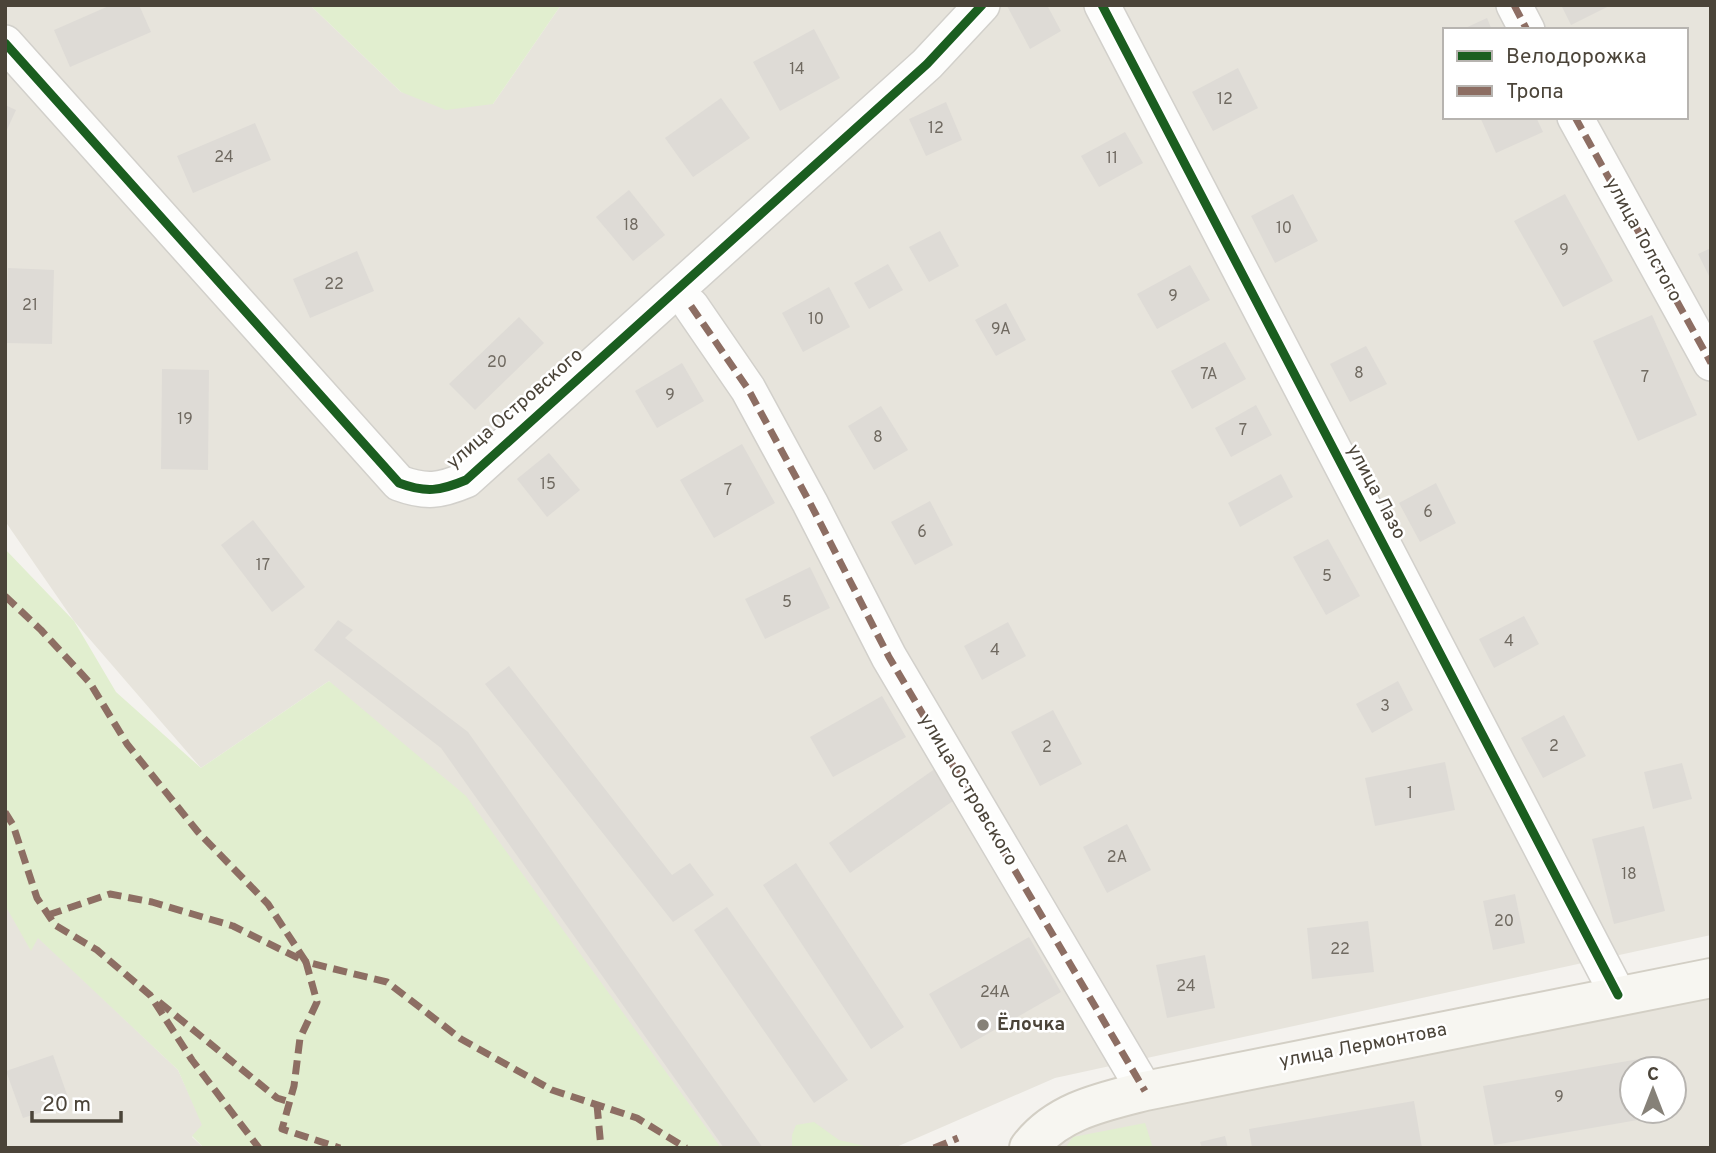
<svg xmlns="http://www.w3.org/2000/svg" width="1716" height="1153" font-family="Overpass,sans-serif">
  <style>
    .residential { fill: #e7e4dc; fill-rule: evenodd }
    .green { fill: #e1eecf }
    .building { fill: #dedbd6 }
    .lines { fill: none; stroke-linecap: round; stroke-linejoin: round }
    .minor-casing { stroke: #d2d0cb; stroke-width: 38 }
    .secondary-casing { stroke: #d3cfc5; stroke-width: 42 }
    .minor { stroke: #fdfdfc; stroke-width: 35 }
    .secondary { stroke: #f7f6f1; stroke-width: 38 }
    .quiet { stroke: #8d6e63; stroke-width: 7; stroke-dasharray: 14 7; stroke-linecap: butt }
    .cycleway-casing { stroke: #fff; stroke-width: 13 }
    .cycleway { stroke: #1b5e20; stroke-width: 9 }
    .poi-dot { fill: #868178; stroke: #fff; stroke-width: 2.5 }
    .labels { text-anchor: middle; dominant-baseline: central; stroke-width: 5; stroke-linejoin: round; paint-order: stroke }
    .number-label { font-size: 16px; fill: #706a61 }
    .street-label { font-size: 19px; fill: #4b4439; stroke: #fff }
    .poi-label { font-size: 19px; font-weight: bold; fill: #4b4439; stroke: #fff; text-anchor: start }
  </style>
  <rect width="100%" height="100%" fill="#f4f2ee"/>
  <!-- residential -->
  <g class="residential">
    <path d="M5,5H310L401,92L493,104L561,5H1711V935L1055,1078L894,1148H719L329,681L201,768L74,621L5,521ZM1445,30H1686V117H1445Z"/>
    <path d="M5,883L38,937L178,1070L203,1125L192,1137L204,1148H5Z"/>
    <path d="M1711,985V1148H1029L1053,1124ZM1632,1069H1674V1111H1632Z"/>
  </g>
  <!-- green -->
  <g class="green">
    <path d="M310,5H561L493,104L446,110L401,92Z"/>
    <path d="M5,549L74,621L116,692L201,768L329,681L466,796L721,1148H204L192,1136L202,1125L178,1070L38,938L31,951L5,905Z"/>
    <path d="M814,1122L839,1140L873,1148H792V1135L796,1125Z"/>
    <path d="M1145,1123L1153,1148H1065L1073,1137Z"/>
  </g>
  <!-- building -->
  <g class="building">
    <path d="M111,5H139L151,32L70,67L54,30Z"/>
    <path d="M1009,5H1047L1061,31L1030,49L1007,6Z"/>
    <path d="M1561,5H1606L1607,7L1571,25Z"/>
    <path d="M1487,18L1492,30H1461Z"/>
    <path d="M814,29L840,78L780,111L753,62Z"/>
    <path d="M1238,68L1258,108L1213,131L1192,92Z"/>
    <path d="M721,98L750,138L693,177L665,138Z"/>
    <path d="M946,102L962,140L926,156L909,119Z"/>
    <path d="M5,105L16,110L5,134Z"/>
    <path d="M1480,117H1536L1543,132L1496,153Z"/>
    <path d="M255,123L271,160L193,193L177,156Z"/>
    <path d="M1125,132L1143,163L1099,187L1081,156Z"/>
    <path d="M629,190L665,235L633,261L596,217Z"/>
    <path d="M1293,194L1318,241L1275,263L1251,216Z"/>
    <path d="M1565,194L1613,281L1563,307L1514,221Z"/>
    <path d="M940,231L959,266L929,282L909,247Z"/>
    <path d="M1711,248V280L1698,254Z"/>
    <path d="M357,251L374,291L310,318L293,279Z"/>
    <path d="M888,264L903,290L869,309L854,283Z"/>
    <path d="M1190,265L1210,300L1157,329L1137,294Z"/>
    <path d="M8,268L54,270L52,344L6,343Z"/>
    <path d="M829,287L850,327L803,352L782,313Z"/>
    <path d="M1006,303L1026,340L996,356L975,320Z"/>
    <path d="M1652,315L1697,415L1638,441L1593,341Z"/>
    <path d="M519,317L544,343L475,410L449,384Z"/>
    <path d="M1225,342L1246,379L1192,409L1171,371Z"/>
    <path d="M1366,346L1387,384L1350,402L1330,364Z"/>
    <path d="M682,363L704,401L657,428L635,391Z"/>
    <path d="M162,369L209,370L208,470L161,469Z"/>
    <path d="M1256,405L1272,435L1231,457L1215,428Z"/>
    <path d="M881,406L908,450L874,470L848,426Z"/>
    <path d="M742,444L775,503L714,538L680,480Z"/>
    <path d="M549,453L580,490L547,517L517,479Z"/>
    <path d="M1281,474L1293,497L1240,527L1228,503Z"/>
    <path d="M1436,483L1456,523L1420,542L1399,503Z"/>
    <path d="M930,501L953,545L915,565L891,522Z"/>
    <path d="M253,520L305,587L272,612L221,545Z"/>
    <path d="M1328,539L1360,596L1326,615L1293,557Z"/>
    <path d="M810,567L830,608L765,639L745,599Z"/>
    <path d="M1524,616L1539,644L1494,668L1479,639Z"/>
    <path d="M338,620L353,630L345,638L468,732L763,1148H724L441,748L314,650Z"/>
    <path d="M1008,622L1026,656L982,680L964,646Z"/>
    <path d="M509,666L672,875L690,863L714,895L673,922L485,684Z"/>
    <path d="M1398,681L1413,710L1372,733L1356,704Z"/>
    <path d="M882,696L906,737L833,777L810,737Z"/>
    <path d="M1053,710L1082,764L1040,786L1011,732Z"/>
    <path d="M1564,715L1586,756L1543,778L1521,738Z"/>
    <path d="M1445,762L1455,810L1375,826L1365,778Z"/>
    <path d="M1682,763L1692,799L1653,809L1644,772Z"/>
    <path d="M939,766L960,796L850,873L829,843Z"/>
    <path d="M1127,824L1151,870L1107,893L1083,847Z"/>
    <path d="M1644,826L1665,911L1614,924L1592,839Z"/>
    <path d="M796,863L904,1027L871,1049L763,885Z"/>
    <path d="M1515,894L1525,943L1493,950L1483,901Z"/>
    <path d="M727,907L848,1080L814,1103L694,930Z"/>
    <path d="M1368,921L1374,972L1312,979L1307,928Z"/>
    <path d="M1029,937L1061,992L961,1049L929,994Z"/>
    <path d="M1205,955L1215,1008L1167,1018L1156,965Z"/>
    <path d="M53,1055L70,1103L23,1118L6,1071Z"/>
    <path d="M1645,1058L1646,1069H1632V1111H1654L1655,1117L1494,1145L1483,1086Z"/>
    <path d="M1414,1101L1422,1148H1252L1249,1129Z"/>
    <path d="M1225,1136L1228,1148H1202L1200,1142Z"/>
  </g>
  <g class="lines">
    <defs>
      <g id="minor">
        <path d="M1102,5L1618,995"/>
        <path d="M1514,5L1527,30"/>
        <path d="M5,43L399,483C426,493 440,491 466,480L927,64L982,5"/>
        <path d="M1575,117L1711,363"/>
        <path d="M691,306L748,389L810,503L889,657L1145,1091"/>
      </g>
      <path id="secondary" d="M1029,1148C1057,1111 1102,1102 1145,1091L1711,978"/>
    </defs>
    <!-- minor casing -->
    <use href="#minor" class="minor-casing"/>
    <!-- secondary casing -->
    <use href="#secondary" class="secondary-casing"/>
    <!-- minor -->
    <use href="#minor" class="minor"/>
    <!-- secondary -->
    <use href="#secondary" class="secondary"/>
    <!-- quiet -->
    <g class="quiet">
      <path d="M1514,5L1527,30"/>
      <path d="M1575,117L1711,363"/>
      <path d="M691,306L748,389L810,503L889,657L1145,1091"/>
      <path d="M5,596L41,630L90,683L127,744L198,832L268,904L306,962L387,982L461,1039L552,1090L637,1118L686,1148"/>
      <path d="M5,812L13,825L37,898L55,925L97,950L150,995L192,1060L259,1148"/>
      <path d="M48,915L110,894L152,902L233,926L306,962L317,1002L300,1038L294,1086L282,1129L340,1148"/>
      <path d="M159,1002L277,1098L290,1102"/>
      <path d="M597,1105L601,1148"/>
      <path d="M934,1148L958,1138"/>
    </g>
    <defs>
      <g id="cycleway">
        <path d="M1102,5L1618,995"/>
        <path d="M5,43L399,483C426,493 440,491 466,480L927,64L982,5"/>
      </g>
    </defs>
    <!-- cycleway casing -->
    <use href="#cycleway" class="cycleway-casing"/>
    <!-- cycleway -->
    <use href="#cycleway" class="cycleway"/>
  </g>
  <!-- markers -->
  <circle class="poi-dot" cx="983" cy="1025" r="7"/>
  <g class="labels">
    <!-- number labels -->
    <g class="number-label">
      <text x="797" y="70">14</text>
      <text x="1225" y="100">12</text>
      <text x="936" y="129">12</text>
      <text x="224" y="158">24</text>
      <text x="1112" y="159">11</text>
      <text x="631" y="226">18</text>
      <text x="1284" y="229">10</text>
      <text x="1564" y="251">9</text>
      <text x="334" y="285">22</text>
      <text x="1173" y="297">9</text>
      <text x="30" y="306">21</text>
      <text x="816" y="320">10</text>
      <text x="1001" y="330">9А</text>
      <text x="497" y="363">20</text>
      <text x="1359" y="374">8</text>
      <text x="1209" y="375">7А</text>
      <text x="1645" y="378">7</text>
      <text x="670" y="396">9</text>
      <text x="185" y="420">19</text>
      <text x="1243" y="431">7</text>
      <text x="878" y="438">8</text>
      <text x="548" y="485">15</text>
      <text x="728" y="491">7</text>
      <text x="1428" y="513">6</text>
      <text x="922" y="533">6</text>
      <text x="263" y="566">17</text>
      <text x="1327" y="577">5</text>
      <text x="787" y="603">5</text>
      <text x="1509" y="642">4</text>
      <text x="995" y="651">4</text>
      <text x="1385" y="707">3</text>
      <text x="1554" y="747">2</text>
      <text x="1047" y="748">2</text>
      <text x="1410" y="794">1</text>
      <text x="1117" y="858">2А</text>
      <text x="1629" y="875">18</text>
      <text x="1504" y="922">20</text>
      <text x="1340" y="950">22</text>
      <text x="1186" y="987">24</text>
      <text x="995" y="993">24А</text>
      <text x="1559" y="1098">9</text>
    </g>
    <!-- street labels -->
    <g class="street-label">
      <text transform="translate(1643 240) rotate(61)">улица Толстого</text>
      <text transform="translate(515 409) rotate(-41)">улица Островского</text>
      <text transform="translate(1376 492) rotate(62)">улица Лазо</text>
      <text transform="translate(968 790) rotate(59)">улица Островского</text>
      <text transform="translate(1363 1046) rotate(-11)">улица Лермонтова</text>
    </g>
    <!-- poi labels -->
    <g class="poi-label">
      <text x="997" y="1025">Ёлочка</text>
    </g>
  </g>
  <!-- border -->
  <rect width="1716" height="1153" fill="none" stroke="#4b4439" stroke-width="14"/>
  <!-- legend -->
  <rect x="1443" y="28" width="245" height="91" fill="#ffffff" stroke="#b7b4b0" stroke-width="2"/>
  <rect x="1457" y="51" width="35" height="10" fill="#1b5e20" stroke="#b7b4b0" stroke-width="2"/>
  <text x="1506" y="63" font-size="21" fill="#4b4439">Велодорожка</text>
  <rect x="1457" y="86" width="35" height="10" fill="#8d6e63" stroke="#b7b4b0" stroke-width="2"/>
  <text x="1506" y="98" font-size="21" fill="#4b4439">Тропа</text>
  <!-- north arrow -->
  <g transform="translate(1653 1090)"><circle r="33" fill="#ffffff" stroke="#b7b4b0" stroke-width="2"/>
  <path d="M0-5L12 26L0 18L-12 26Z" fill="#868178"/>
  <text y="-10" font-size="19" font-weight="bold" text-anchor="middle" fill="#4b4439">С</text>
  </g>
  <!-- scale -->
  <path d="M32 1111v10h89v-10" fill="none" stroke="#4b4439" stroke-width="3.5"/>
  <text x="42" y="1111" font-size="21" fill="#4b4439" stroke="#ffffff" stroke-width="5" paint-order="stroke">20 m</text>
</svg>
